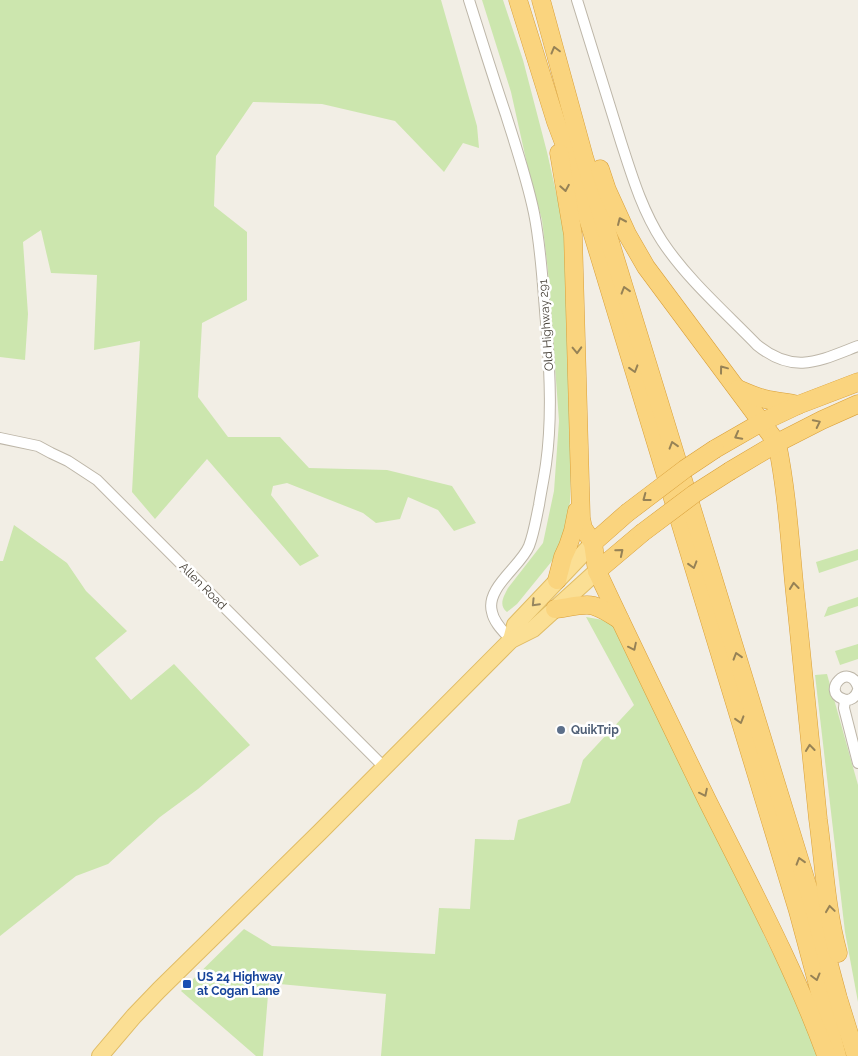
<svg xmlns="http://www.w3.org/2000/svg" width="858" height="1056" font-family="Raleway,sans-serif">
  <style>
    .green { fill: #cce6ae }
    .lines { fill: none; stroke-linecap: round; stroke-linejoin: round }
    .minor-casing { stroke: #bdb6a8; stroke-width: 12 }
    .primary-casing { stroke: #e0bc65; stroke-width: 18 }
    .trunk-casing { stroke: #d99f38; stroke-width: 19 }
    .minor { stroke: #fff; stroke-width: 10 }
    .primary { stroke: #fbdf94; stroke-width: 16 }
    .trunk { stroke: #fad47e; stroke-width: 18 }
    .trunk-bridge-casing { stroke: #d99f38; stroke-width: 19; stroke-linecap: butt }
    .trunk-bridge { stroke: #fad47e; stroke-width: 18 }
    .oneway { stroke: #968256 }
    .oneway2 { stroke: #968660 }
    .service-dot { fill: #5c6f8a; stroke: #fff; stroke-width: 2 }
    .transit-dot { fill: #1a4fb4; stroke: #fff; stroke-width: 2 }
    .labels { text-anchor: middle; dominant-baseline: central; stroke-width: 5; stroke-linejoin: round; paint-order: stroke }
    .street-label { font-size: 12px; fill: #443e35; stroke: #fff }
    .service-label { font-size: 12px; font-weight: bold; fill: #4e5e75; stroke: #fff; text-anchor: start }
    .transit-label { font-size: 12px; font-weight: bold; fill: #164399; stroke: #fff; text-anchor: start }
  </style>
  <rect width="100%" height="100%" fill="#f2eee5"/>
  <!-- green -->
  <g class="green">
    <path d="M0,0H441L477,126L479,148L463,143L444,172L395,121L322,104L253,102L216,156L214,206L247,232V300L202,323L198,397L228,437H280L309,468L387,470L452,486L476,523L454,531L438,510L408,497L400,519L376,523L363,513L287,483L273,486L271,495L319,556L300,566L207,459L155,519L132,492L140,341L94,350L97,275L51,273L41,230L23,242L28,314L25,360L0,357Z"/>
    <path d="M482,0H503L523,60L547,152L565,232L572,426L570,502L565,532L552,561L517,604L507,612C498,605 504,596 508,588L543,543L554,491L559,421L548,271L542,220L529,173L511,92Z"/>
    <path d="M14,525L67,563L86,591L127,631L95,658L131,700L174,664L250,745L198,789L160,817L108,864L76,876L0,936V561H3Z"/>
    <path d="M858,549V560L819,573L816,562Z"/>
    <path d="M858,597V606L824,617L828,607Z"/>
    <path d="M586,617L609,621L619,635L811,1032L819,1056H381L386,994L269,983L263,1056H256L181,991L244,929L272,946L435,954L439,908L470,909L475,839L514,840L518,820L570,803L583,760L634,705Z"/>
    <path d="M858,644V659L840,665L835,651Z"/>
    <path d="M827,674L858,785V1002L845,932L815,675Z"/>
  </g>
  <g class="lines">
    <defs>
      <g id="minor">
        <path d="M469,0C481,38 493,77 506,115C516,147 527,179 534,213C542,252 543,293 547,333C550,376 552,421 546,464C544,478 541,492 539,505C536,519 534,533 529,546C521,566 485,588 492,612C494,623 504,632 511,640"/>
        <path d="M577,0C592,47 606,95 621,142C632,176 642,210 662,241C687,279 725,312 757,345C794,375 819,361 858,346"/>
        <path d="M0,438L38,446L51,453L68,461L97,480L384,767"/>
        <path d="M858,687C849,661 821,691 843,699C850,702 856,697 858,690"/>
        <path d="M845,700L844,708L858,763"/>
      </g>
      <g id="primary">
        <path d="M511,640L515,625L593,543"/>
        <path d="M100,1056L134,1016L159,990L320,832L511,640L533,629L597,571"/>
      </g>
      <g id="trunk">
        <path d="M518,0L556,122L570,159L798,911L837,1056"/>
        <path d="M541,0L584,157L812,901L838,998L856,1056"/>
        <path d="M559,153L573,235L581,518L583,528L593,543L597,571C633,648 670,724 707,800C749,884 794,967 826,1055"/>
        <path d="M600,169L607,190L627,234L646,267L777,443C787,492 790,543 795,593C803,668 810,743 818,819C824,863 826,909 838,953"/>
        <path d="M738,389C747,393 756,397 765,399C776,402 787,402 798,405"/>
        <path d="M715,449L762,422L798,405L858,382"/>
        <path d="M730,471L777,443L822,420L858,404"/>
        <path d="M593,543L627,513"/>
        <path d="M597,571L642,533"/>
        <path d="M557,580L563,557L568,546L573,531L577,511"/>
        <path d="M555,609C565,608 576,605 587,605C599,605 610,614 620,620"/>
      </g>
    </defs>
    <!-- minor casing -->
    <use href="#minor" class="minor-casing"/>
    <!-- primary casing -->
    <use href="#primary" class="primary-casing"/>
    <!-- trunk casing -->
    <use href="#trunk" class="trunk-casing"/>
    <!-- minor -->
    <use href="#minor" class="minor"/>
    <!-- primary -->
    <use href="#primary" class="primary"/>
    <!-- trunk -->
    <use href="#trunk" class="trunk"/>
    <defs>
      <g id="trunk-bridge">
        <path d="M627,513L685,469L715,449"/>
        <path d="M642,533L694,494L730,471"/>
      </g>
    </defs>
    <!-- trunk-bridge casing -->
    <use href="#trunk-bridge" class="trunk-bridge-casing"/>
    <!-- trunk-bridge -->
    <use href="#trunk-bridge" class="trunk-bridge"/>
  </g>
  <!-- one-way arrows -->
  <defs><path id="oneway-chevron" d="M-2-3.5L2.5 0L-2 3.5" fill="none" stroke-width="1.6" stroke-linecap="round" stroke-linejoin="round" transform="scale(1.25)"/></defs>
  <g class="oneway">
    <use href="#oneway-chevron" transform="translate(555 50) rotate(-105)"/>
    <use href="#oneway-chevron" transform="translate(565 188) rotate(80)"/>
    <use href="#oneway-chevron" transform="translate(621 221) rotate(-114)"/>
    <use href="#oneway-chevron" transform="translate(625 290) rotate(-107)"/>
    <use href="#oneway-chevron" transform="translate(577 350) rotate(88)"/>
    <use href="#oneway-chevron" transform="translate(634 369) rotate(73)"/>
    <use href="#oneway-chevron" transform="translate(723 369) rotate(-127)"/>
    <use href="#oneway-chevron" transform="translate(817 423) rotate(-26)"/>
    <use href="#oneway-chevron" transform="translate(738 436) rotate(152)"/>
    <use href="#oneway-chevron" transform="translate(673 445) rotate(-107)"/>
    <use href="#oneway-chevron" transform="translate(646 498) rotate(143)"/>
    <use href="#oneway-chevron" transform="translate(620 552) rotate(-40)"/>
    <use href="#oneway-chevron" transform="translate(693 565) rotate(73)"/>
    <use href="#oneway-chevron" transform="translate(794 586) rotate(-96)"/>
    <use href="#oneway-chevron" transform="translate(633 647) rotate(64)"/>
    <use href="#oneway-chevron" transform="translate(737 656) rotate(-107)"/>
    <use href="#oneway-chevron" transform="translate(740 720) rotate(73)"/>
    <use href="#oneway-chevron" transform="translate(810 748) rotate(-96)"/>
    <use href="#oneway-chevron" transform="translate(704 793) rotate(64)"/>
    <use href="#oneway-chevron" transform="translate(800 861) rotate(-107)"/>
    <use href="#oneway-chevron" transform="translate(830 909) rotate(-98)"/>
    <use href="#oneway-chevron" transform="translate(816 977) rotate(75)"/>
  </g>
  <use class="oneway2" href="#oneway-chevron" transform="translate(535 603) rotate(134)"/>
  <!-- markers -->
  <circle class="service-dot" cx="561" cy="730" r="5"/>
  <rect class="transit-dot" x="182" y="979" width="10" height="10" rx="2.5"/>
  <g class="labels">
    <!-- street labels -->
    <g class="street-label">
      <text transform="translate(546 325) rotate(-94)">Old Highway 291</text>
      <text transform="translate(203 586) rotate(45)">Allen Road</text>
    </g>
    <!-- service labels -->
    <g class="service-label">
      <text x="571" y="730">QuikTrip</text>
    </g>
    <!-- transit labels -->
    <g class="transit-label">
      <text x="197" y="977">US 24 Highway<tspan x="197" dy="14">at Cogan Lane</tspan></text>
    </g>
  </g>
</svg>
